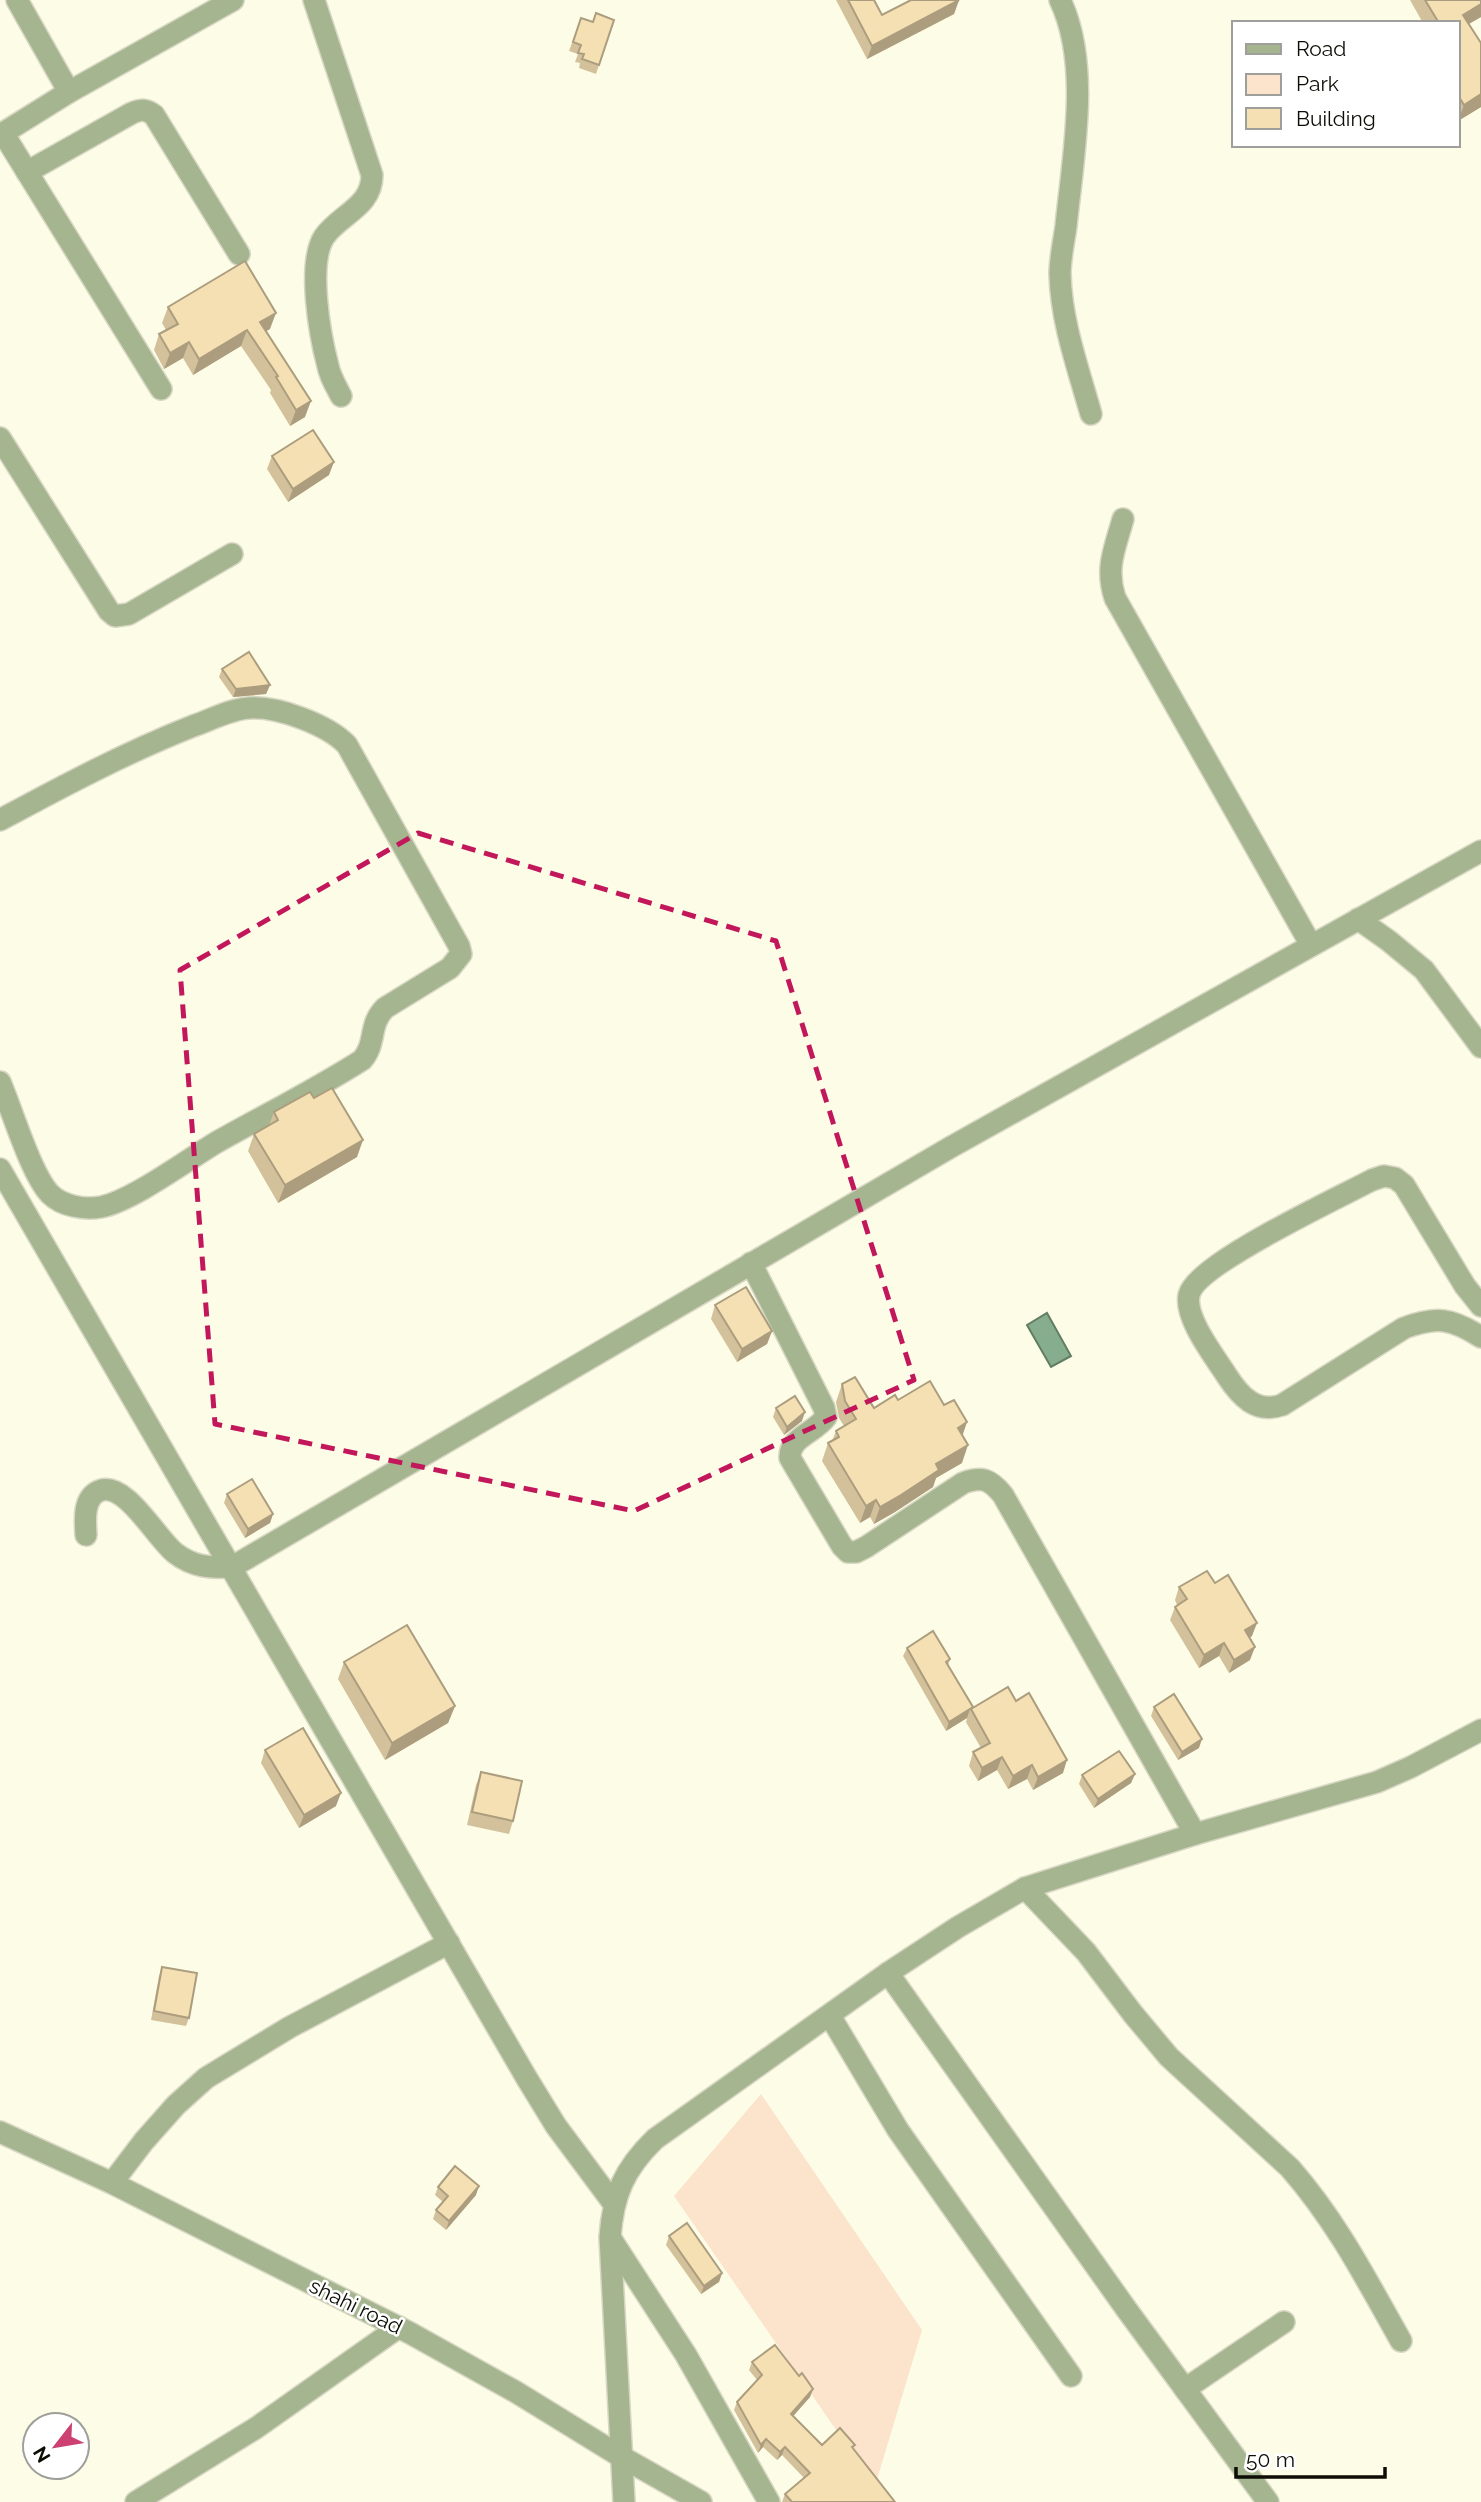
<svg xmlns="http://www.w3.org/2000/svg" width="1481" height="2502" font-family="Raleway,sans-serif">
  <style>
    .green { fill: #fbe3cc }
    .water { fill: #86ad8d; stroke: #627d64; stroke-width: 2 }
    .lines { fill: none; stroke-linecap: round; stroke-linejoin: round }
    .minor-casing { stroke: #d7d7c3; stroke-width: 24 }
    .minor { stroke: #a4b590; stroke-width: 21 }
    .wall { fill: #d3c19b }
    .shaded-wall { fill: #ac9d7e }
    .building { fill: #f5e0b4; stroke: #ac9d7e; stroke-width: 2 }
    .marked { fill: none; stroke: #c2185b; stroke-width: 5; stroke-dasharray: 14 9; stroke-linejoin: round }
    .labels { text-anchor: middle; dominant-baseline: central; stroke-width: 5; stroke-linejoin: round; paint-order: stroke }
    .street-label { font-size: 21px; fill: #0d0d06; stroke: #fff }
  </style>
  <rect width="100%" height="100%" fill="#fdfde7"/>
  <!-- green -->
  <path class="green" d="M761,2094L922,2330L875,2486L674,2196Z"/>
  <!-- water -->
  <path class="water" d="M1047,1313L1071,1356L1051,1367L1027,1325Z"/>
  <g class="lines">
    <defs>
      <g id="minor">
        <path d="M17,0L69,92"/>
        <path d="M314,0L372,175C372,207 340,214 324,237C307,264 320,336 328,366C330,377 336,386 341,396"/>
        <path d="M1060,0C1091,65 1073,156 1066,226C1064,241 1060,258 1060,274C1061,321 1078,368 1091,414"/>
        <path d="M3,133L161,389"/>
        <path d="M0,135L69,92L233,0"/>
        <path d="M27,172L132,113C141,109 146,109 154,115L239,254"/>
        <path d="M0,438L109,611L115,616L129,614L232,554"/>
        <path d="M1123,519C1115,548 1105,568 1115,598L1311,945"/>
        <path d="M0,820C63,786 127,752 193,726C211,720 230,709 249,708C278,706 328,725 347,745L459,946L461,954L450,968L385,1008C368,1025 377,1043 362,1060C315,1090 265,1115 217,1142C187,1160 132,1201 101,1207C84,1210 62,1206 50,1194C31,1174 12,1110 0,1082"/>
        <path d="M1358,919L1389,941L1424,970L1481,1047"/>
        <path d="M0,1169L526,2077L556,2126L614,2204"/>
        <path d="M751,1263L824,1408L826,1417C815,1433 789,1437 790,1458L842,1546L848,1552H856L866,1547L963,1483C982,1476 990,1479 1003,1495L1195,1834"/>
        <path d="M1481,1306L1465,1286L1404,1185L1395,1178L1384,1176L1372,1180C1338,1198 1196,1264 1189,1295C1184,1318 1215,1357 1227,1376C1240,1396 1256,1414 1282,1405L1404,1328C1437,1316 1451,1318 1481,1337"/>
        <path d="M86,1535C85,1520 83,1498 99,1491C125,1480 156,1538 175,1553C193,1567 210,1568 232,1567L951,1147L1481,851"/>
        <path d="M1025,1888L1086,1952L1133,2014L1169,2057L1290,2168C1337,2222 1366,2279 1401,2341"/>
        <path d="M888,1973L1127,2310L1268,2502"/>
        <path d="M830,2016L898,2130L1071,2376"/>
        <path d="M0,2132L112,2183L410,2333L516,2392L620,2456L701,2502"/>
        <path d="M112,2183L144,2141L176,2105L206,2078L290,2027L449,1943"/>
        <path d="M611,2239L686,2355L769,2502"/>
        <path d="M1185,2389L1284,2322"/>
        <path d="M136,2502L256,2428L399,2327"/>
        <path d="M624,2502L610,2237C613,2195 624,2169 655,2139L888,1973L958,1927L1025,1888L1195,1834L1377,1782L1411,1767L1481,1730"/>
      </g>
    </defs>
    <!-- minor casing -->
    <use href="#minor" class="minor-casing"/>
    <!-- minor -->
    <use href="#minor" class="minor"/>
  </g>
  <!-- wall -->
  <g class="wall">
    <path d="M836,0H874L882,15L959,0L954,14L867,59Z"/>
    <path d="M1410,0H1481V17L1469,24L1481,43V107L1458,121V23H1423Z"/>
    <path d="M581,18L593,22L614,20L596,74L579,68L580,63L575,62L578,54L569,51Z"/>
    <path d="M168,307L270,329L266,331L305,417L290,426L270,393L271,390L241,346L193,375L183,358L164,369L154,350L159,334L166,330L162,323Z"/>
    <path d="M272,456L329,475L288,502L267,469Z"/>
    <path d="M222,669L270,685L266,694L233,697L219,677Z"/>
    <path d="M274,1112L357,1157L278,1203L248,1151L254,1134L269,1125Z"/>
    <path d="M715,1305L772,1331L767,1344L737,1362L711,1319Z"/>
    <path d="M842,1384L874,1408L898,1400L963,1436L962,1463L936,1478L933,1487L895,1512L874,1524L870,1517L860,1523L822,1461L828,1443L832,1441L836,1431L844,1426L839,1418L836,1402Z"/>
    <path d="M776,1408L802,1421L784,1435L773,1417Z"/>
    <path d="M227,1494L273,1514L270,1523L245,1538L224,1503Z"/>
    <path d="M1215,1583L1252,1636L1249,1638L1250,1660L1229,1673L1219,1656L1199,1668L1170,1620L1175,1607L1177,1605L1175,1600L1179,1587Z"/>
    <path d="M907,1648L950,1659L948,1666L973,1707L1016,1701L1063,1773L1033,1790L1027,1779L1008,1789L997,1770L978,1781L969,1766L973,1752L981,1748L966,1722L967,1718L946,1731L903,1656Z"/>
    <path d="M344,1662L455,1706L448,1723L385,1760L338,1679Z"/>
    <path d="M1154,1707L1199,1748L1178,1760L1151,1716Z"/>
    <path d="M265,1750L336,1806L299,1828L261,1763Z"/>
    <path d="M481,1772L513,1821L509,1834L467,1825L476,1785Z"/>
    <path d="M1135,1774L1131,1783L1094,1808L1079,1784L1082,1775Z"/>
    <path d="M162,1967L189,2018L186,2026L151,2020L159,1976Z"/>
    <path d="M438,2187L476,2195L446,2230L433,2219L436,2210L443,2202L435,2195Z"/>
    <path d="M669,2236L722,2273L719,2282L701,2294L666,2245Z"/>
    <path d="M752,2362L799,2376L813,2389L810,2397L793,2416L822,2445L853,2449L895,2502H782L785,2494L804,2478L782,2455L777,2460L763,2447L758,2453L734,2410L737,2402L757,2380L749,2370Z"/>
  </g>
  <!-- shaded-wall -->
  <g class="shaded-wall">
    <path d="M959,0L954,14L867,59L872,46Z"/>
    <path d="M1481,4V17L1458,30L1463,15Z"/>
    <path d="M1481,94V107L1458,121L1464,105Z"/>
    <path d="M276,313L270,329L254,338L260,322Z"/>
    <path d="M247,330L241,346L193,375L199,359Z"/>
    <path d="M189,342L183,358L164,369L170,353Z"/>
    <path d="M311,401L305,417L290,426L296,410Z"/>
    <path d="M334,462L329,475L288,502L293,489Z"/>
    <path d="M270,685L266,694L233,697L236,689Z"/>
    <path d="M363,1140L357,1157L278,1203L285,1185Z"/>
    <path d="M772,1331L767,1344L737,1362L742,1349Z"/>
    <path d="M805,1412L802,1421L784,1435L787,1427Z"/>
    <path d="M967,1422L961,1440L958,1428Z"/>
    <path d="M968,1445L962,1463L936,1478L933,1487L895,1512L874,1524L880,1507L936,1464Z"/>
    <path d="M876,1500L870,1517L860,1523L866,1506Z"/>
    <path d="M273,1514L270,1523L245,1538L248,1529Z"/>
    <path d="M1257,1623L1252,1636L1240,1643L1245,1630Z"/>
    <path d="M1224,1643L1219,1656L1199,1668L1204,1655Z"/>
    <path d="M1255,1647L1250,1660L1229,1673L1234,1660Z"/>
    <path d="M455,1706L448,1723L385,1760L392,1743Z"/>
    <path d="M970,1709L967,1718L946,1731L949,1722Z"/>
    <path d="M1202,1739L1199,1748L1178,1760L1182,1752Z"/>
    <path d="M1002,1757L997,1770L978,1781L982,1768Z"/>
    <path d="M1067,1760L1063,1773L1033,1790L1038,1777Z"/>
    <path d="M1032,1765L1027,1779L1008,1789L1013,1776Z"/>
    <path d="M1135,1774L1131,1783L1094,1808L1098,1799Z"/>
    <path d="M341,1793L336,1806L299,1828L304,1815Z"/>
    <path d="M479,2186L476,2195L446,2230L449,2221Z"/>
    <path d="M722,2273L719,2282L701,2294L704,2286Z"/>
    <path d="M813,2389L810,2397L788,2422L791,2414Z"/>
    <path d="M766,2439L763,2447L758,2453L761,2445Z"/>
    <path d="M785,2447L782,2455L777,2460L780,2452Z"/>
  </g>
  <!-- building -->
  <g class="building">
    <path d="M848,0H874L882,15L911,0H959L872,46Z"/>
    <path d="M1425,0H1481V4L1463,15L1481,43V94L1464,105L1458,95V23H1439Z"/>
    <path d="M596,13L614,20L599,65L582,59L584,54L578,53L581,45L573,42L581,18L593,22Z"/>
    <path d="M245,261L276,313L260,322L311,401L296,410L276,377L278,376L247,330L199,359L189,342L170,353L159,334L178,324L168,307Z"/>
    <path d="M313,430L334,462L293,489L272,456Z"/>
    <path d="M249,652L270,685L236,689L222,669Z"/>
    <path d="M332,1088L363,1140L285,1185L254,1134L278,1120L274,1112L310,1092L314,1098Z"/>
    <path d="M746,1287L772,1331L742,1349L715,1305Z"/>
    <path d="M855,1377L874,1408L895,1395L898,1400L930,1381L944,1405L954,1400L967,1422L958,1428L968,1445L936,1464L939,1470L901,1495L880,1507L876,1500L866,1506L828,1443L839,1437L836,1431L856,1419L845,1401L842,1384Z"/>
    <path d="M795,1396L805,1412L787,1427L776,1408Z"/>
    <path d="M252,1479L273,1514L248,1529L227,1494Z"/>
    <path d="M1207,1571L1215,1583L1228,1575L1257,1623L1245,1630L1255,1647L1234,1660L1224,1643L1204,1655L1175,1607L1187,1599L1179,1587Z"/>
    <path d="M407,1625L455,1706L392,1743L344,1662Z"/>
    <path d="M933,1631L950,1659L946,1662L973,1707L949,1722L907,1648Z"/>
    <path d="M1008,1687L1016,1701L1029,1693L1067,1760L1038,1777L1032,1765L1013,1776L1002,1757L982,1768L973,1752L990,1743L971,1709Z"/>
    <path d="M1174,1694L1202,1739L1182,1752L1154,1707Z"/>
    <path d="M303,1728L341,1793L304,1815L265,1750Z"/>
    <path d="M1119,1751L1135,1774L1098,1799L1082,1775Z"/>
    <path d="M481,1772L522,1781L513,1821L472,1812Z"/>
    <path d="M162,1967L197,1973L189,2018L154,2011Z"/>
    <path d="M455,2166L479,2186L449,2221L436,2210L448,2196L438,2187Z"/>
    <path d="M687,2223L722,2273L704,2286L669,2236Z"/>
    <path d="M775,2345L799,2376L802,2373L813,2389L791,2414L822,2445L840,2428L855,2445L852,2447L895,2502H792L785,2494L810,2473L785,2447L780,2452L766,2439L761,2445L737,2402L762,2375L752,2362Z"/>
  </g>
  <!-- marked area -->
  <path class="marked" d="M418,833L776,941L914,1380L634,1511L215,1424L180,970Z"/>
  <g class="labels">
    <!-- street labels -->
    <g class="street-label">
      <text transform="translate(356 2306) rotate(26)">shahi road</text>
    </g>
  </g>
  <!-- legend -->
  <rect x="1232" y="21" width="228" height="126" fill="#ffffff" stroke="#9e9e9b" stroke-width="2"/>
  <rect x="1246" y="44" width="35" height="10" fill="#a4b590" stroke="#9e9e9b" stroke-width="2"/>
  <text x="1296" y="56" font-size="21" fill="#0d0d06">Road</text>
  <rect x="1246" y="74" width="35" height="21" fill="#fbe3cc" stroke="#9e9e9b" stroke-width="2"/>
  <text x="1296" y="91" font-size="21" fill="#0d0d06">Park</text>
  <rect x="1246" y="108" width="35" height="21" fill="#f5e0b4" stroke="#9e9e9b" stroke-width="2"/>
  <text x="1296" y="126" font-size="21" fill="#0d0d06">Building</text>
  <!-- north arrow -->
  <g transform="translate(56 2446) rotate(239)"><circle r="33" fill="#ffffff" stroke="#9e9e9b" stroke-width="2"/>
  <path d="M0-5L12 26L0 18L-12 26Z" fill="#cc4072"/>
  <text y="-10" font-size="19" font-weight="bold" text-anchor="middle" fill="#0d0d06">N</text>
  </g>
  <!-- scale -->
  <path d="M1236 2467v10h149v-10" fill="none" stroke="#0d0d06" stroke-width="3.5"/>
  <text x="1246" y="2467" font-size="21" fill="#0d0d06" stroke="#ffffff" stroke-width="5" paint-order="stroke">50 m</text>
</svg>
